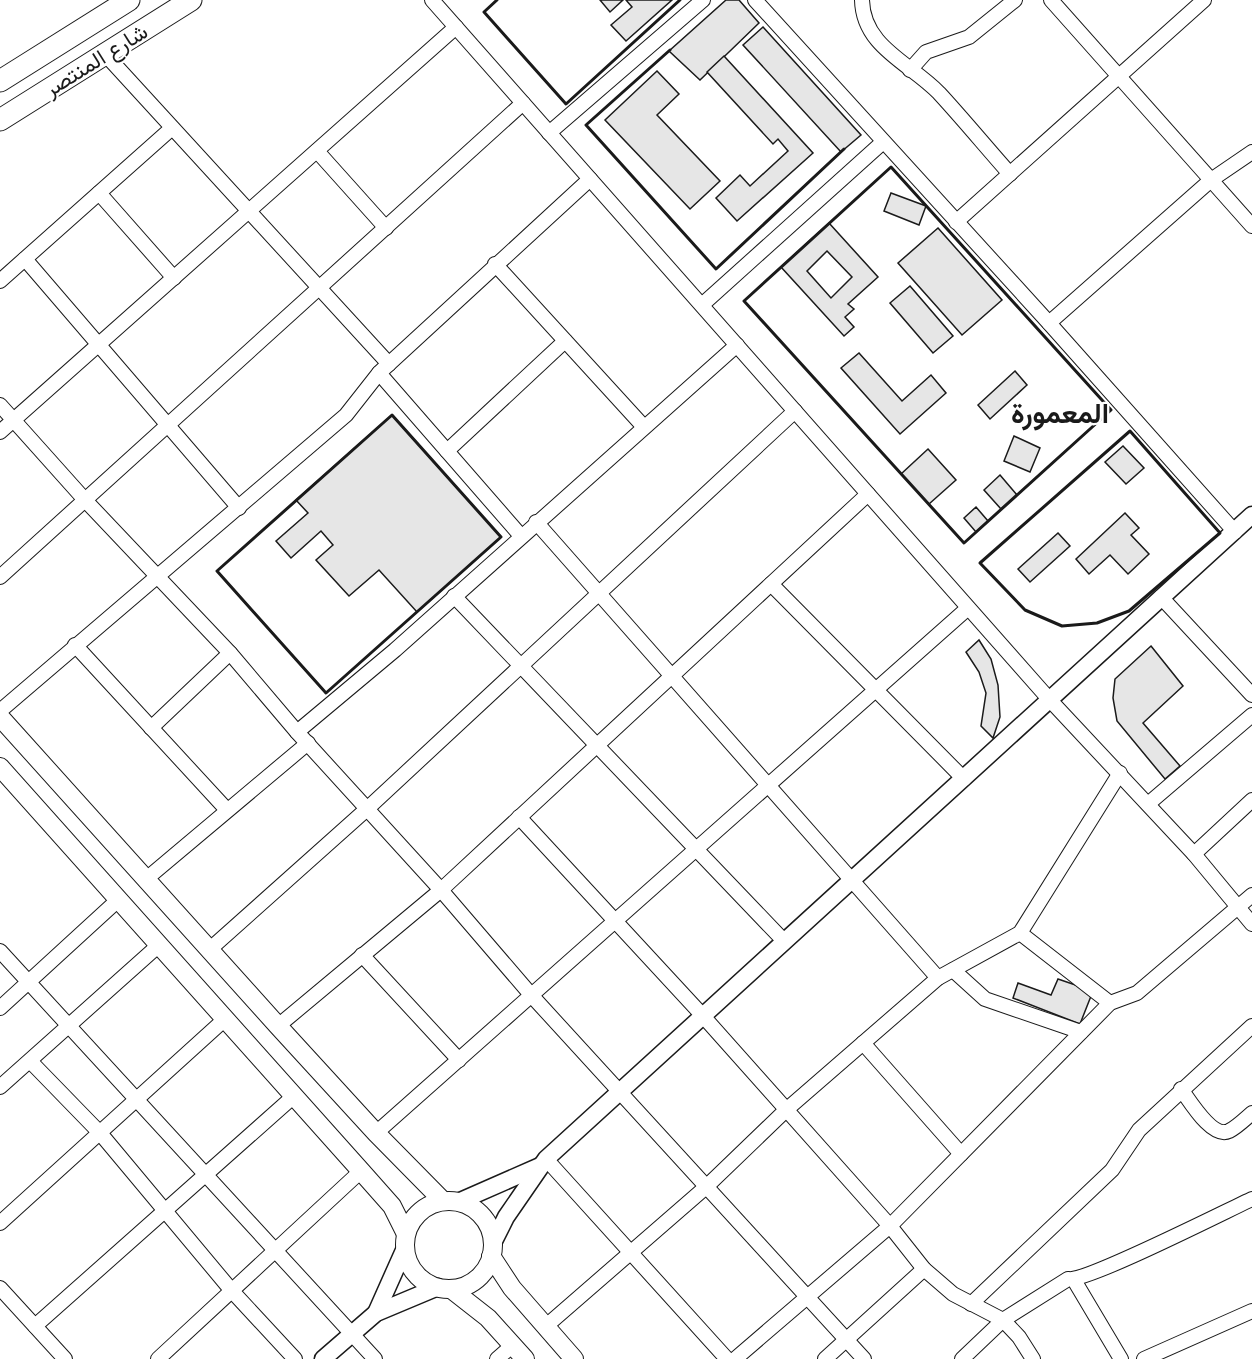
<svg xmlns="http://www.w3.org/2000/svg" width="1252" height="1359" font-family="Figtree,Vazirmatn,sans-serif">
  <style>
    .building { fill: #e6e6e6; stroke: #1a1a1a; stroke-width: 1.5; fill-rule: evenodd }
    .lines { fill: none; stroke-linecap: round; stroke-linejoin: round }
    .minor-casing { stroke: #1a1a1a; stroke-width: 16 }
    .tertiary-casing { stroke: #1a1a1a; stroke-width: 19 }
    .secondary-casing { stroke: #1a1a1a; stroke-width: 20 }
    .primary-casing { stroke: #1a1a1a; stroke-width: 23 }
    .minor { stroke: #fff; stroke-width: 14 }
    .tertiary { stroke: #fff; stroke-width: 16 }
    .secondary { stroke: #fff; stroke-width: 18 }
    .primary { stroke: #fff; stroke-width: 21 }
    .wall { stroke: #1a1a1a; stroke-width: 3 }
    .labels { text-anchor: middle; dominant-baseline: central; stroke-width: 4.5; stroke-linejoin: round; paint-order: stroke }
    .street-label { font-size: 22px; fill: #1a1a1a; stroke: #fff }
    .district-label { font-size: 28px; font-weight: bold; fill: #1a1a1a; stroke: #fff }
  </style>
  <rect width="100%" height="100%" fill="#fff"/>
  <!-- building -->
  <g class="building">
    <path d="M600,0H623L610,12Z"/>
    <path d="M626,0H672L626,41L611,25L632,7Z"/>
    <path d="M726,0H739L759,23L700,80L669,51Z"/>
    <path d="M763,27L861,135L841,152L743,45Z"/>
    <path d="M724,56L813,153L737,221L716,198L740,175L750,186L788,151L778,139L773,144L707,72Z"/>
    <path d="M657,71L679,94L657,115L720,181L690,209L605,120Z"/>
    <path d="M891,193L926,206L919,225L884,211Z"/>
    <path d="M829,223L878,277L848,304L854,309L845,317L854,327L844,336L781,267ZM827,251L852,277L831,298L807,271Z"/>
    <path d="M938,228L1002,300L962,335L898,263Z"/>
    <path d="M910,286L953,336L933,353L890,303Z"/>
    <path d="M859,353L902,401L931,375L946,393L900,434L841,368Z"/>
    <path d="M1015,371L1027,385L990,419L978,405Z"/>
    <path d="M392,415L501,537L417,612L379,570L349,596L316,560L333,545L321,531L291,558L276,541L308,513L296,500Z"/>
    <path d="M1014,436L1040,448L1030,472L1004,461Z"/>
    <path d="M1123,446L1144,468L1126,484L1105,462Z"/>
    <path d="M928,449L956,480L929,504L901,474Z"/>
    <path d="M1000,475L1017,495L1001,509L984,490Z"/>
    <path d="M976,507L988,521L976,532L964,518Z"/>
    <path d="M1125,513L1139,528L1131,535L1149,554L1128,574L1110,555L1089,574L1076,559Z"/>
    <path d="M1058,533L1070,546L1030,582L1018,569Z"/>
    <path d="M979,640L991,659L998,685L1000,717L993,738L981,726L986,693L979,672L966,652Z"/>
    <path d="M1151,646L1183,686L1143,723L1180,766L1165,779L1117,721L1113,698L1115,679Z"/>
    <path d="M1058,979L1093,991L1080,1024L1013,998L1018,983L1051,995Z"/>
  </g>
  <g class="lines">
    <defs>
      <g id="minor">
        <path d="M432,0L1049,699L1194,854L1252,924"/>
        <path d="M755,0L1049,323L1235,532"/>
        <path d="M862,0C863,47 910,63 939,93C963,119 986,147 1010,174"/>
        <path d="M1051,0L1252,226"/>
        <path d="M105,54L389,364"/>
        <path d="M910,70L926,52L969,37L1015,0"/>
        <path d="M549,133L703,0"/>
        <path d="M317,151L386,228"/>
        <path d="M99,193L174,278"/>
        <path d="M956,222L1204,0"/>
        <path d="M25,259L239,508"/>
        <path d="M495,264L644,427"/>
        <path d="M0,281L172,128"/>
        <path d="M703,304L883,142"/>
        <path d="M1049,323L1211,180L1252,152"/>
        <path d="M379,373L521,536"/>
        <path d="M0,405L85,500L230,653L297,732L441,890L532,996L864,1359"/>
        <path d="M0,432L456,27"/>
        <path d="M447,451L565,341"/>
        <path d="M536,522L938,978"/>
        <path d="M0,577L523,103"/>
        <path d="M771,584L964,779"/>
        <path d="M454,596L784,941"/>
        <path d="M1161,597L1252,695"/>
        <path d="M75,645L227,810"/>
        <path d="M0,711L346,415L379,373L590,179"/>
        <path d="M151,728L230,653"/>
        <path d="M297,732L395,650L737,345"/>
        <path d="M1148,804L1252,715"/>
        <path d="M519,817L703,1016L890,1226L924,1269L953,1294L1003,1320L1019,1337L1033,1359"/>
        <path d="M1194,854L1252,800"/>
        <path d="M145,880L308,743"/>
        <path d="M1020,933L1110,1003"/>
        <path d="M209,950L368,808L795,411"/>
        <path d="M0,951L375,1359"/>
        <path d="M362,955L459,1060"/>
        <path d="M953,970L985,999L1081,1032"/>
        <path d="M0,1008L118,900"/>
        <path d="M278,1026L441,890L868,494"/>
        <path d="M863,1043L961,1154"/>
        <path d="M30,1061L100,1133L232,1291L295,1359"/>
        <path d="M0,1087L159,945"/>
        <path d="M1181,1089C1190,1101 1212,1139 1229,1131C1237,1127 1245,1119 1252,1113"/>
        <path d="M376,1133L968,608"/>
        <path d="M546,1159L727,1359"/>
        <path d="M0,1223L225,1019"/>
        <path d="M1074,1280L1121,1359"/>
        <path d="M0,1288L65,1359"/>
        <path d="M971,1304L1112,1170L1139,1130L1252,1026"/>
        <path d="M35,1326L294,1096"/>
        <path d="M545,1327L706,1187L786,1110L938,978L1020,933L1120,773"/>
        <path d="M158,1359L361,1171"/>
        <path d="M497,1359L513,1345"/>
        <path d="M735,1359L890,1226L1110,1003L1137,993L1252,895"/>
        <path d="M825,1359L924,1269"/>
        <path d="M962,1359L1003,1320L1068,1279C1086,1282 1226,1211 1252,1199"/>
        <path d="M1144,1359L1252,1311"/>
      </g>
      <g id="tertiary">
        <path d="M458,1202L540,1166"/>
        <path d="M493,1243L506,1217L546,1159L1252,515"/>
        <path d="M376,1313L405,1248"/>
        <path d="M323,1359L376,1313L438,1287"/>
      </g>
      <g id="secondary">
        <path d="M0,717L278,1026L376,1133L443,1201"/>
        <path d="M0,767L361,1171L392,1206L406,1234"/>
        <circle cx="449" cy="1245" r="44"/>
        <path d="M491,1256L512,1288L574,1359"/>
        <path d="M451,1289L488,1318L525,1359"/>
      </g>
      <g id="primary">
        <path d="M0,81L129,0"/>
        <path d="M0,120L191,0"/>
      </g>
    </defs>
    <!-- minor casing -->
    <use href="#minor" class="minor-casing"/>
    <!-- tertiary casing -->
    <use href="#tertiary" class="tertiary-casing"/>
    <!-- secondary casing -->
    <use href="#secondary" class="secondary-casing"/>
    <!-- primary casing -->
    <use href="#primary" class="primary-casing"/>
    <!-- minor -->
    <use href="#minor" class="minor"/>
    <!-- tertiary -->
    <use href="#tertiary" class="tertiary"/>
    <!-- secondary -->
    <use href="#secondary" class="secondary"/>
    <!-- primary -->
    <use href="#primary" class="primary"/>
    <!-- wall -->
    <g class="wall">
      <path d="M497,0L484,12L566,104L680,0"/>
      <path d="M670,50L586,125L716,269L844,149"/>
      <path d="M891,167L1111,410L964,543L744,301Z"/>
      <path d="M392,415L501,537L326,693L217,571Z"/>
      <path d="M1130,431L1220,533L1129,611L1097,623L1062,626L1025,610L980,563Z"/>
    </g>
  </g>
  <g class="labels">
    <!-- street labels -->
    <g class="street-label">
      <text transform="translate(96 60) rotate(-32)">شارع المنتصر</text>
    </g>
    <!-- district labels -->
    <g class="district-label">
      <text x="1060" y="413">المعمورة</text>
    </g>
  </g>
</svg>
